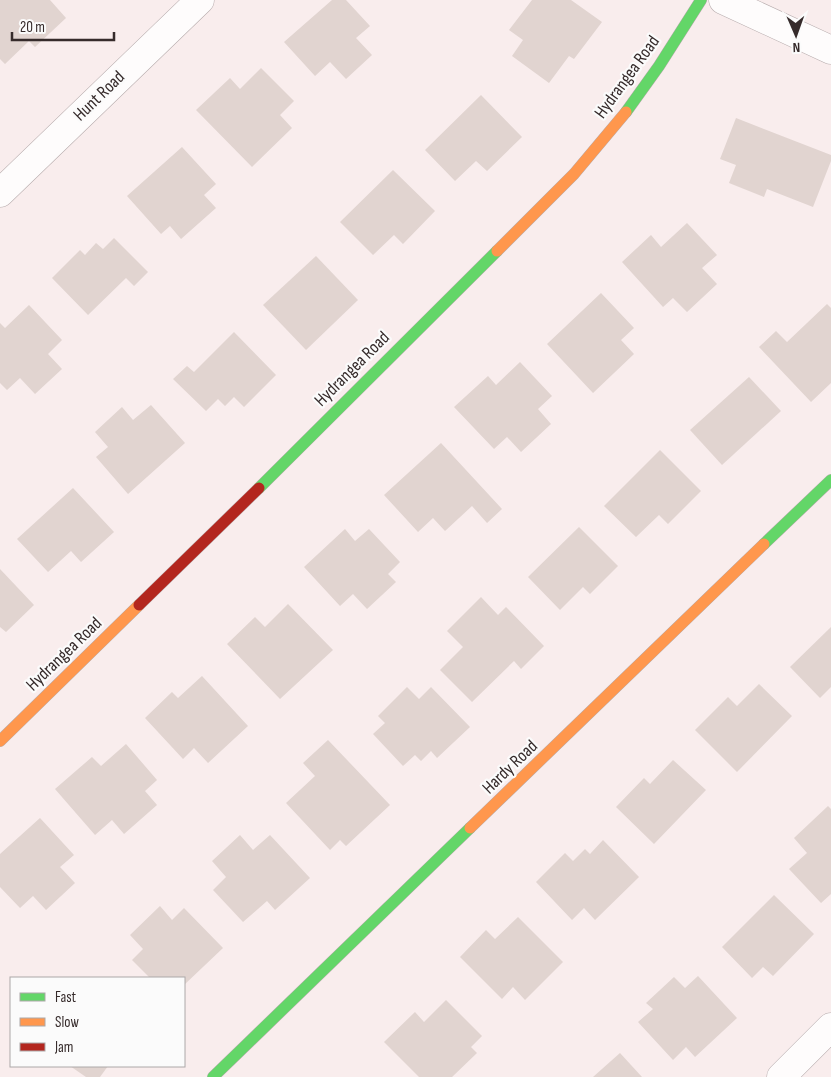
<svg xmlns="http://www.w3.org/2000/svg" width="831" height="1077" font-family="'Sofia Sans Condensed',sans-serif">
  <style>
    .building { fill: #e1d4d0 }
    .lines { fill: none; stroke-linecap: round; stroke-linejoin: round }
    .street-casing { stroke: #b6abac; stroke-width: 29 }
    .fast-casing { stroke: #b6abac; stroke-width: 12 }
    .slow-casing { stroke: #b6abac; stroke-width: 12 }
    .jam-casing { stroke: #b6abac; stroke-width: 12 }
    .street { stroke: #fefcfc; stroke-width: 28 }
    .fast { stroke: #63d668; stroke-width: 11 }
    .slow { stroke: #ff974d; stroke-width: 11 }
    .jam { stroke: #b3261e; stroke-width: 11 }
    .labels { text-anchor: middle; dominant-baseline: central; stroke-width: 4.5; stroke-linejoin: round; paint-order: stroke }
    .street-label { font-size: 18px; fill: #362b2b; stroke: #fbfbfb }
  </style>
  <rect width="100%" height="100%" fill="#f9eded"/>
  <!-- building -->
  <g class="building">
    <path d="M0,0H50L66,18L35,47L29,41L5,64L0,59Z"/>
    <path d="M332,0H346L370,26L356,38L372,55L346,79L330,62L315,76L284,42Z"/>
    <path d="M532,0H571L602,22L574,59L569,56L549,83L512,56L523,40L509,30Z"/>
    <path d="M261,68L294,101L280,115L292,128L252,167L196,110L230,78L240,89Z"/>
    <path d="M481,95L522,137L487,171L476,161L455,181L425,150Z"/>
    <path d="M736,118L831,155V161L813,207L767,189L764,197L729,183L736,165L720,159Z"/>
    <path d="M182,147L216,184L204,195L216,208L181,239L170,226L161,234L127,196Z"/>
    <path d="M393,170L435,211L403,244L394,235L373,255L340,222Z"/>
    <path d="M687,223L717,255L702,268L717,284L687,312L673,298L663,307L622,262L651,235L661,247Z"/>
    <path d="M114,238L148,272L134,286L126,278L88,315L52,278L80,250L85,255L96,243L103,249Z"/>
    <path d="M316,256L358,300L306,350L263,305Z"/>
    <path d="M601,293L634,328L621,340L634,354L593,393L547,344Z"/>
    <path d="M827,304L831,308V383L811,402L759,347L776,331L787,342Z"/>
    <path d="M29,305L62,340L48,354L62,369L35,394L20,378L7,390L0,383V323L5,328Z"/>
    <path d="M234,332L276,375L244,407L234,397L225,406L218,399L206,411L173,379L187,366L194,372Z"/>
    <path d="M520,362L552,396L538,409L551,424L521,452L507,437L494,449L454,407L488,376L496,385Z"/>
    <path d="M749,377L781,411L722,465L690,430Z"/>
    <path d="M151,405L185,443L128,494L96,457L108,447L95,432L122,407L133,420Z"/>
    <path d="M441,443L502,509L487,523L472,506L445,531L433,518L418,532L384,495Z"/>
    <path d="M660,450L701,491L668,524L659,515L636,537L604,506Z"/>
    <path d="M73,488L114,532L81,562L71,551L48,572L17,539Z"/>
    <path d="M579,527L618,566L590,594L583,587L560,610L528,577Z"/>
    <path d="M345,529L355,541L369,529L400,562L388,574L396,582L367,609L353,594L340,606L304,567Z"/>
    <path d="M0,569L34,605L6,632L0,627Z"/>
    <path d="M481,597L498,615L506,607L544,646L521,669L514,661L472,702L440,670L463,647L447,631Z"/>
    <path d="M288,604L333,650L280,699L227,644L255,617L265,627Z"/>
    <path d="M831,627V687L820,698L790,667Z"/>
    <path d="M202,676L248,726L208,763L194,748L183,759L145,718L172,692L178,698Z"/>
    <path d="M759,684L792,716L737,772L695,730L728,697L737,706Z"/>
    <path d="M407,687L419,699L431,687L470,727L437,758L431,751L421,761L415,755L403,766L373,734L385,723L378,716Z"/>
    <path d="M328,740L390,805L346,846L340,840L330,850L286,803L315,776L303,763Z"/>
    <path d="M126,744L157,780L145,791L157,805L124,834L112,820L95,835L55,789L92,757L101,766Z"/>
    <path d="M673,760L706,790L654,844L616,807L644,778L650,784Z"/>
    <path d="M828,806L831,809V894L821,903L789,869L807,853L794,838Z"/>
    <path d="M40,818L74,855L60,867L75,883L46,910L33,896L20,908L0,887V854Z"/>
    <path d="M240,835L253,850L270,835L310,878L275,910L267,901L243,922L213,890L226,877L212,861Z"/>
    <path d="M603,840L639,877L595,920L584,908L572,920L536,882L565,853L573,861L585,849L590,854Z"/>
    <path d="M774,895L814,934L773,976L763,967L752,978L722,947Z"/>
    <path d="M160,906L172,920L184,908L223,948L184,985V978H150L132,960L143,949L130,935Z"/>
    <path d="M518,917L563,962L525,1000L513,987L502,999L460,957L486,930L495,939Z"/>
    <path d="M698,976L737,1018L695,1057L686,1047L673,1060L638,1022L653,1009L646,1003L674,977L685,988Z"/>
    <path d="M446,1000L482,1036L471,1047L477,1053L452,1077H419L384,1042L415,1012L424,1022Z"/>
    <path d="M620,1053L642,1077H593Z"/>
    <path d="M70,1066H108L100,1077H86Z"/>
  </g>
  <g class="lines">
    <defs>
      <g id="street">
        <path d="M723,0L831,50"/>
        <path d="M0,193L200,0"/>
        <path d="M781,1077L831,1027"/>
      </g>
      <g id="fast">
        <path d="M626,112L659,66L701,0"/>
        <path d="M259,488L497,251"/>
        <path d="M764,544L831,480"/>
        <path d="M213,1077L470,828"/>
      </g>
      <g id="slow">
        <path d="M497,251L574,174L626,112"/>
        <path d="M0,741L139,605"/>
        <path d="M470,828L764,544"/>
      </g>
      <path id="jam" d="M139,605L259,488"/>
    </defs>
    <!-- street casing -->
    <use href="#street" class="street-casing"/>
    <!-- fast casing -->
    <use href="#fast" class="fast-casing"/>
    <!-- slow casing -->
    <use href="#slow" class="slow-casing"/>
    <!-- jam casing -->
    <use href="#jam" class="jam-casing"/>
    <!-- street -->
    <use href="#street" class="street"/>
    <!-- fast -->
    <use href="#fast" class="fast"/>
    <!-- slow -->
    <use href="#slow" class="slow"/>
    <!-- jam -->
    <use href="#jam" class="jam"/>
  </g>
  <g class="labels">
    <!-- street labels -->
    <g class="street-label">
      <text transform="translate(627 77) rotate(-54)">Hydrangea Road</text>
      <text transform="translate(99 96) rotate(-44)">Hunt Road</text>
      <text transform="translate(352 369) rotate(-45)">Hydrangea Road</text>
      <text transform="translate(64 654) rotate(-44)">Hydrangea Road</text>
      <text transform="translate(510 767) rotate(-44)">Hardy Road</text>
    </g>
  </g>
  <!-- legend -->
  <rect x="10" y="977" width="175" height="90" fill="#fbfbfb" stroke="#aca8a8"/>
  <rect x="20" y="993" width="25" height="8" fill="#63d668" stroke="#aca8a8"/>
  <text x="55" y="1002" font-size="15" fill="#362b2b">Fast</text>
  <rect x="20" y="1018" width="25" height="8" fill="#ff974d" stroke="#aca8a8"/>
  <text x="55" y="1027" font-size="15" fill="#362b2b">Slow</text>
  <rect x="20" y="1043" width="25" height="8" fill="#b3261e" stroke="#aca8a8"/>
  <text x="55" y="1052" font-size="15" fill="#362b2b">Jam</text>
  <!-- north arrow -->
  <g transform="translate(796 35) rotate(178)" stroke="#fbfbfb" stroke-width="4" paint-order="stroke">
  <path d="M0-4L9 19L0 12L-9 19Z" fill="#362b2b"/>
  <text y="-8" font-size="14" font-weight="bold" text-anchor="middle" fill="#362b2b">N</text>
  </g>
  <!-- scale -->
  <path d="M12 32v8h102v-8" fill="none" stroke="#362b2b" stroke-width="2.5"/>
  <text x="20" y="32" font-size="15" fill="#362b2b" stroke="#fbfbfb" stroke-width="4" paint-order="stroke">20 m</text>
</svg>
